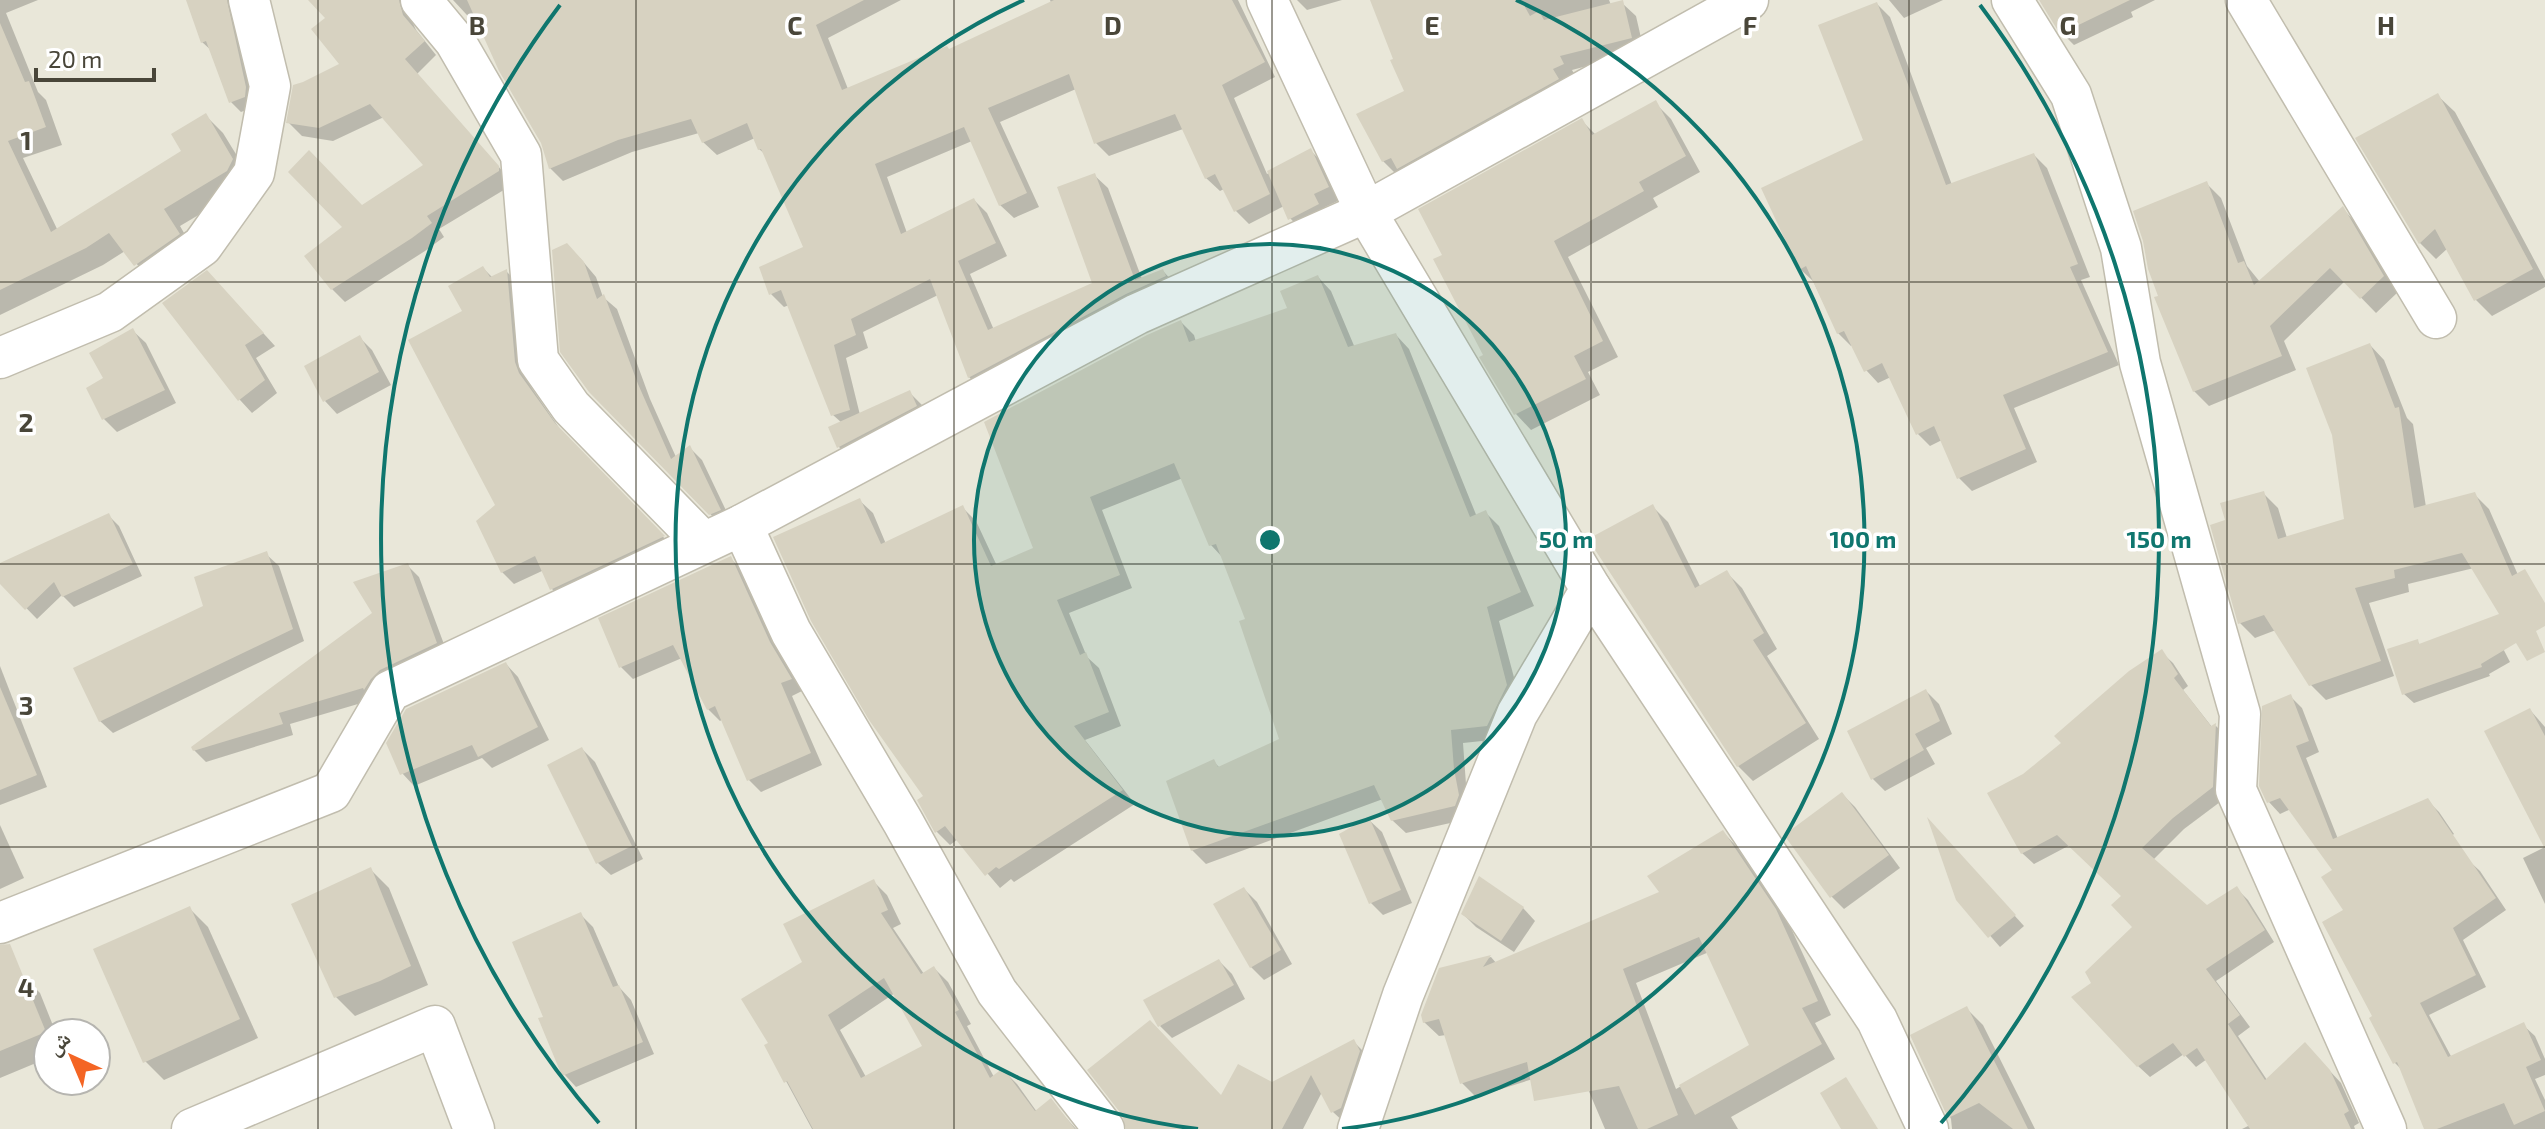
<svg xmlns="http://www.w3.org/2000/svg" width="2545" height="1129" font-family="'Exo 2','Noto Naskh Arabic',sans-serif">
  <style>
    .residential { fill: #e9e7d9; fill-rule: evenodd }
    .shadow { fill: #0003; fill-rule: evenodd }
    .building { fill: #d7d2c1; fill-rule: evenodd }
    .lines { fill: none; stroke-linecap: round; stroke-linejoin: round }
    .street-casing { stroke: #c1bdae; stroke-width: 43 }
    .street { stroke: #fff; stroke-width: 40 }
    .grid { fill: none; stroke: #494639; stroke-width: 2; stroke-opacity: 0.55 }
    .ring { fill: none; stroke: #0f766e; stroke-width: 4 }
    .grid-label { font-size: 26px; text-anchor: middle; font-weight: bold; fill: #494639; stroke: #fff; stroke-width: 7; stroke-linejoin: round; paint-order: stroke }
    .centre { fill: #0f766e; stroke: #fff; stroke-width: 4 }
    .ring-label { font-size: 24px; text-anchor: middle; font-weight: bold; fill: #0f766e; stroke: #fff; stroke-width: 7; stroke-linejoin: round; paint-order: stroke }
  </style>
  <rect width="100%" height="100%" fill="#f5f4eb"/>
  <!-- residential -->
  <path class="residential" d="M0,0H2545V1129H0ZM48,1033H96V1081H48Z"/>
  <!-- shadow -->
  <g class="shadow">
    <path d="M0,0H38L6,13L38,92L46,100L62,145L23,158L58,231L184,151L206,116L223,133L250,177L244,188L180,226L195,252L153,282L125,251L103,265L0,315Z"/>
    <path d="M188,0H233L254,107L241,112L231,102L212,51L202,42Z"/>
    <path d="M311,0H416L412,5L411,19L416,30L436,55L417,74L511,181L512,185L439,229L444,237L425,251L345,302L332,289L345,227L362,207L426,165L384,117L333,141L302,136L289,123L342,64L327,18Z"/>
    <path d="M453,0H901L828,38L848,89L949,51L1052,5L1050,0H1238L1275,77L1234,98L1267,174L1310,150L1323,163L1340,200L1325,207L1330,217L1302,231L1290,218L1284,206L1249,224L1236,211L1224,189L1220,191L1206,178L1183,129L1109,156L1096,143L1076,89L1000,122L1039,207L1014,218L1000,205L972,141L887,177L907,233L974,200L987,213L1007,256L970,274L994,330L1095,284L1094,175L1108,188L1142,279L1163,271L1176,285L982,390L969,377L938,295L863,332L868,348L846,358L860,415L909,392L922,405L928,419L852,460L839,447L842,423L833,415L789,305L784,307L771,294L805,248L766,155L759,149L755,138L717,155L703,142L699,133L632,152L563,181L550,168L543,143L481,27L479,28Z"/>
    <path d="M1297,0H1342L1307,10Z"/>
    <path d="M1372,0H1609L1611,5L1622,3L1636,16L1644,51L1572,70L1576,77L1397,175L1383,161L1406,92Z"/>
    <path d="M1889,0H1943L1904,18Z"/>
    <path d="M2041,0H2155L2131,12L2133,17L2074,45L2061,32Z"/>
    <path d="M1877,4L1890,17L1952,185L2034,155L2047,168L2090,277L2081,280L2119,365L2014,408L2037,462L1972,491L1959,478L1942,440L1930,446L1917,433L1891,377L1878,383L1866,370L1853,345L1851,346L1838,333L1813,281L1800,269L1865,141Z"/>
    <path d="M2438,96L2455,112L2545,280V287L2492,316L2476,300L2448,248L2436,259L2420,243L2358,139Z"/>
    <path d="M1655,103L1671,119L1700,172L1653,198L1658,207L1568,257L1618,357L1588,372L1600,395L1531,430L1516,414L1482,358L1486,356L1445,255L1582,121L1596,135Z"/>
    <path d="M2207,184L2221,198L2247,266L2260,282L2343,209L2357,224L2398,292L2376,313L2345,281L2284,341L2296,370L2209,406L2194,391L2161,297Z"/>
    <path d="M580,258L596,277L603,297L617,309L650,399L676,457L690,448L702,460L732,523L723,527L590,391Z"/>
    <path d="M483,268L493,278L507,272L519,284L526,376L531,387L566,438L675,549L564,601L552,589L542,571L514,584L502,572L497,506L464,312Z"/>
    <path d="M1318,277L1331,291L1355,348L1396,335L1409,349L1477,517L1486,513L1499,526L1534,606L1499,621L1520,700L1501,739L1463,743L1466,784L1472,810L1468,819L1406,833L1392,820L1383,799L1206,864L1192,850L1214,762L1220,768L1281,740L1248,620L1223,558L1211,545L1183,478L1102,510L1132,588L1069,613L1087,657L1099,668L1121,726L1085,740L1135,804L1014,882L1011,879L1000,888L958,839L950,845L937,832L919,801L926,796L859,500L873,513L886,544L962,507L976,521L997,566L1036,549L1181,322L1194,335L1196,342L1290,309Z"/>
    <path d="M220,286L275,346L256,358L277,393L252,413L240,400L165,303Z"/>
    <path d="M133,331L146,343L176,403L117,432L104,419L106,379Z"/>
    <path d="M359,337L372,350L391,385L337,414L325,401Z"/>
    <path d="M2370,345L2384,360L2407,418L2413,424L2426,507L2474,494L2489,509L2533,609L2474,568L2408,584L2409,592L2369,603L2394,676L2326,700L2311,685L2276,630L2255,638L2240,623L2228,522L2263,493L2278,508L2287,538L2346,521Z"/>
    <path d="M1653,507L1668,522L1701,588L1727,573L1742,588L1777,649L1767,656L1819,739L1753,781L1738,766Z"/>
    <path d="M108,515L119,526L142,576L74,607L62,595L37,619L0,581V565Z"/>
    <path d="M266,554L279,566L304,641L113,733L100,721L206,607Z"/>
    <path d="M730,558L742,570L782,656L802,691L792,696L822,765L761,792L749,780L723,719L720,721L708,709L682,658L633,679L621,667L600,619Z"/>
    <path d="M407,565L419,577L448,655L375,699L290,724L293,735L206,762L194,750L375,613Z"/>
    <path d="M2494,631L2510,662L2489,674L2490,676L2414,703L2404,694L2417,641L2421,646Z"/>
    <path d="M2161,652L2173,663L2188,686L2183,690L2212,727L2216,726L2227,737L2224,799L2184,829L2153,860L2207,908L2237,889L2248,900L2274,942L2216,981L2250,1027L2238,1036L2267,1080L2316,1056L2341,1083L2359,1123L2354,1126L2355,1129H2242L2250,1125L2207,1059L2196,1067L2184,1054L2150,1077L2138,1066L2093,983L2135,927L2123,896L2070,845L2034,864L2022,853L1990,794L2024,776L2064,743Z"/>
    <path d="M506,664L518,677L549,740L492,768L482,758L414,786L402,773Z"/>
    <path d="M0,666L47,787L0,805Z"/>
    <path d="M1926,691L1939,704L1952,734L1926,748L1935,764L1885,791L1872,778Z"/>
    <path d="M2290,696L2302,708L2319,752L2306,758L2338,839L2428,801L2439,812L2454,834L2432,850L2468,860L2480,871L2506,910L2463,940L2486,987L2429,1015L2452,1058L2523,1025L2535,1036L2545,1059V1075L2535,1079L2545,1100V1129H2426L2403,1071L2395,1063L2375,1017L2335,871L2291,809L2280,814L2269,802Z"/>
    <path d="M2530,710L2545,727V771Z"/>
    <path d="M582,749L595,762L643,859L611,875L598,863Z"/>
    <path d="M1842,794L1855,807L1900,868L1844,909L1831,896Z"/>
    <path d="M1369,820L1382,832L1412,903L1383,915L1370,902Z"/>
    <path d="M0,825L24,878L0,889Z"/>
    <path d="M1932,825L2024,926L2000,947L1958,899Z"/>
    <path d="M1723,832L1737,847L1790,926L1831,1015L1815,1023L1835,1059L1731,1117L1738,1129H1605L1570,1047L1539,1077L1476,1097L1462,1083L1446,1035L1439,1036L1424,1022L1440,970L1491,957L1497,964L1662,893ZM1709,952L1752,1046L1676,1089L1636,983Z"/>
    <path d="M2545,847V904L2523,858Z"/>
    <path d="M370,869L389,888L428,985L355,1016L336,997Z"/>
    <path d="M873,881L887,895L901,924L893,928L924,974L934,968L948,982L971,1024L967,1026L994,1077L1003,1070L1017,1084L1037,1112L1051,1101L1076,1129H812L767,1046L771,1043L805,963ZM895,993L925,1047L866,1077L840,1030Z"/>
    <path d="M1244,889L1257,902L1292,964L1264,980L1251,967Z"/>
    <path d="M189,908L208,927L258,1038L164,1080L145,1061Z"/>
    <path d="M1523,908L1535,921L1514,952L1476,927L1463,914Z"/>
    <path d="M581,915L593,927L619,987L631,1000L654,1054L576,1087L564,1074L545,1018Z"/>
    <path d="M1219,961L1232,974L1245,999L1172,1038L1160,1026Z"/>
    <path d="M21,974L40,993L56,1033H48V1058L0,1078V983Z"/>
    <path d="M1967,1009L1983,1025L2035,1129H1952L1951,1119L1912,1036Z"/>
    <path d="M1353,1041L1367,1055L1347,1125L1333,1112L1322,1092L1303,1129H1128L1222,1098L1272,1084Z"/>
  </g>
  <!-- building -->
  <g class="building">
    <path d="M186,0H227L246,87L245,97L229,103L206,41L201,43Z"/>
    <path d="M308,0H399L403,15L425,41L405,59L499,166V171L427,216L432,223L412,238L331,290L304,256L342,227L288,172L309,150L362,205L423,165L370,104L319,128L286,123L293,85L303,82L339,64L311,29L325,18Z"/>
    <path d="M467,0H864L816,25L842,90L947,46L949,49L1054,0H1232L1265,62L1222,85L1270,194L1234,212L1215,174L1205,179L1175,114L1094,144L1069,74L988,108L1027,193L999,206L964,127L875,164L901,234L974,198L996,243L958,261L988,330L1092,283L1057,187L1095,173L1135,280L1163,269L1166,276L1126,294L968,378L930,279L851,319L856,335L834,345L850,410L831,416L781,290L769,295L759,267L803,247L761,149L758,150L747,123L702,143L691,119L618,140L549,169L541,143L499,71Z"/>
    <path d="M1370,0H1521L1530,16L1539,11L1544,20L1623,0L1632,38L1560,56L1564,64L1553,69L1559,79L1397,169L1391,158L1382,162L1356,114L1404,91L1390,60L1393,59Z"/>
    <path d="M2039,0H2130L2060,34Z"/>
    <path d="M1877,2L1946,185L2034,153L2078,264L2070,267L2108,352L2003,395L2026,449L1957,479L1934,426L1916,435L1882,363L1864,372L1844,331L1837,334L1806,266L1799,270L1761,188L1863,140L1818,25Z"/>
    <path d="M0,23L25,82L29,81L46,127L8,141L51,232L181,151L171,134L206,113L233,159L227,171L164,209L180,234L134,266L109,233L86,248L0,290Z"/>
    <path d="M2438,93L2533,269L2474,301L2435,229L2419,244L2355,138Z"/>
    <path d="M1656,100L1686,156L1639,182L1644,191L1554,241L1603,341L1574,356L1586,379L1514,415L1479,357L1483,355L1433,259L1442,255L1418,209L1582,118L1592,135Z"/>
    <path d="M1311,148L1329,187L1314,194L1319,204L1288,220L1267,171Z"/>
    <path d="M2207,181L2238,263L2244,261L2254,285L2343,206L2384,276L2360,299L2330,268L2270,326L2282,356L2193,392L2154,297L2158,296L2148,269L2143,241L2133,211Z"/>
    <path d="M567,243L584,262L597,299L604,294L638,384L671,459L690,445L721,510L709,515L589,392L560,352L552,250Z"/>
    <path d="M483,266L490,277L507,269L515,362L519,373L555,423L665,536L550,590L535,556L501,573L476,521L495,505L408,340L462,311L448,286Z"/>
    <path d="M207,270L264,333L245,345L265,380L238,401L162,303Z"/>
    <path d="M1318,275L1348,347L1396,333L1470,517L1486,510L1521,592L1487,607L1507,685L1487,726L1451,730L1454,769L1459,795L1455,806L1391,821L1374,785L1191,851L1166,781L1214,759L1218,767L1279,739L1239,621L1245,619L1216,544L1209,546L1174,463L1090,497L1120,575L1057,600L1080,655L1086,652L1109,712L1074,726L1123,790L999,869L996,867L985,876L945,826L935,833L917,800L923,796L869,720L811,621L773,537L860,498L881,544L963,505L991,566L1033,548L984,422L1147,335L1181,320L1189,342L1287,308L1280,291Z"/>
    <path d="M133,328L165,390L102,420L86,388L103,378L89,353Z"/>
    <path d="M360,335L379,372L323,402L304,366Z"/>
    <path d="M2370,343L2395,408L2399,407L2414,508L2475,492L2512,576L2525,569L2545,603V626L2536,631L2545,652L2527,661L2516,643L2481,664L2482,667L2402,695L2387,649L2418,639L2419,644L2499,614L2462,553L2394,570L2395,578L2355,588L2381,661L2309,686L2264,615L2238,624L2210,525L2225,520L2220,503L2264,491L2278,539L2344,519L2332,435L2306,368Z"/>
    <path d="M910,390L917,406L837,448L828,427Z"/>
    <path d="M1653,504L1695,588L1727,570L1764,633L1753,640L1806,723L1737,767L1588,539Z"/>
    <path d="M109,513L133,564L62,597L54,582L25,610L0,584V563Z"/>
    <path d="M267,551L293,629L99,722L73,668L203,606L194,577Z"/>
    <path d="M731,556L770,642L792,679L781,683L811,753L747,781L715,706L707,710L673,645L619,668L598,618Z"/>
    <path d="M408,563L437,643L380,670L371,679L364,690L363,688L279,713L283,724L193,751L191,747L372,613L353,582Z"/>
    <path d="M2162,649L2178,674L2174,678L2211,726L2216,723L2213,787L2173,818L2142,848L2207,905L2237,886L2265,930L2206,969L2240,1015L2228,1024L2265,1080L2305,1042L2330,1070L2349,1111L2344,1114L2351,1129H2250L2197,1048L2184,1057L2173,1043L2137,1067L2071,997L2091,983L2085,972L2132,927L2111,905L2121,896L2057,835L2021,854L1987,793L2023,774L2061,743L2054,736L2129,671Z"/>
    <path d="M506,662L538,727L478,757L472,745L400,775L386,743L406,709Z"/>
    <path d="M0,687L37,775L0,790Z"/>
    <path d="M1926,689L1940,721L1915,734L1924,750L1871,780L1847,731Z"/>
    <path d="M2291,694L2309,741L2296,746L2333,839L2428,798L2496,898L2453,928L2476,975L2420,1003L2448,1057L2524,1022L2541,1060L2526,1067L2545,1111L2514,1125L2504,1103L2437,1129H2424L2397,1062L2393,1064L2369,1018L2372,1016L2322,922L2343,910L2321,877L2332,870L2280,798L2267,803L2259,786L2262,706Z"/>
    <path d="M2530,708L2545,736V849L2484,731Z"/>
    <path d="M582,747L632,846L596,864L547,765Z"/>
    <path d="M1842,792L1889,855L1830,898L1784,835Z"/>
    <path d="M1369,817L1401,890L1369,904L1339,834Z"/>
    <path d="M1927,817L2016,915L1988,938L1956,900Z"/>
    <path d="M1723,830L1776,909L1818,1001L1802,1008L1822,1044L1695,1115L1679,1085L1749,1045L1699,937L1623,969L1678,1115L1647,1129H1638L1619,1086L1534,1101L1527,1062L1460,1084L1439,1019L1423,1023L1421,1015L1439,968L1491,955L1483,967L1659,892L1647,876Z"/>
    <path d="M371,867L411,966L380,981L334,998L291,904Z"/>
    <path d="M1479,876L1524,907L1501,941L1461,914Z"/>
    <path d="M874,879L888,910L881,913L921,974L934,966L959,1010L955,1012L990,1078L1003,1068L1035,1111L1051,1098L1075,1129H813L787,1081L784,1083L764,1045L768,1043L741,999L802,962L783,924ZM884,978L922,1046L861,1078L828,1015Z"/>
    <path d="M1244,887L1281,950L1250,968L1213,904Z"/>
    <path d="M190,906L240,1019L143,1063L93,949Z"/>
    <path d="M581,912L613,987L619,985L643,1042L562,1076L538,1018L543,1017L512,942Z"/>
    <path d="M10,944L46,1032L0,1051V945Z"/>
    <path d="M1219,959L1234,985L1158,1027L1143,1000Z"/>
    <path d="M1967,1006L2028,1129H2013L1979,1103L1948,1118L1910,1035Z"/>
    <path d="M1150,1020L1221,1095L1238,1064L1272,1082L1354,1039L1360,1051L1341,1108L1331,1113L1311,1075L1282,1129H1126L1122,1115L1087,1070Z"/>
    <path d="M1846,1077L1878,1129H1841L1820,1093Z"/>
  </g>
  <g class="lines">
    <defs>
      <g id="street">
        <path d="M421,0L455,41L521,155L538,360L571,407L703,542"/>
        <path d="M1267,0L1366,212L1591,589L1517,714L1403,995L1358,1129"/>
        <path d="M2012,0L2071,95L2121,248L2140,363L2240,714L2236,790L2386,1129"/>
        <path d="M2246,0L2436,318"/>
        <path d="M0,358L110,312L202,246L254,173L270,86L249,0"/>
        <path d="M742,525L791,632L903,822L997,992L1104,1129"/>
        <path d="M1591,589L1877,1020L1928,1129"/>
        <path d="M0,923L331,792L390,691L742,525L1137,314L1366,212L1748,0"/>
        <path d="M192,1129L435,1026L474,1129"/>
      </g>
    </defs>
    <!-- street casing -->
    <use href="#street" class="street-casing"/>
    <!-- street -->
    <use href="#street" class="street"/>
  </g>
  <!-- grid -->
  <path class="grid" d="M318,0V1129M636,0V1129M954,0V1129M1272,0V1129M1591,0V1129M1909,0V1129M2227,0V1129M0,282H2545M0,564H2545M0,847H2545"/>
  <!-- distance rings -->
  <circle cx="1270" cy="540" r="296" fill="#0f766e" fill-opacity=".12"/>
  <g class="ring">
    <circle cx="1270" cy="540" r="296"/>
    <path d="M1198 1129A593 593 0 0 1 1024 0M1516 0A593 593 0 0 1 1342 1129"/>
    <path d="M599 1123A889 889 0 0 1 560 5M1980 5A889 889 0 0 1 1941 1123"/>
  </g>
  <g class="grid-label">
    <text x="477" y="35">B</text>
    <text x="795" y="35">C</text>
    <text x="1113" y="35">D</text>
    <text x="1432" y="35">E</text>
    <text x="1750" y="35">F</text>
    <text x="2068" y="35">G</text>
    <text x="2386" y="35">H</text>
    <text x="26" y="150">1</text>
    <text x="26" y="432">2</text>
    <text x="26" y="715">3</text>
    <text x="26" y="997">4</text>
  </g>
  <circle cx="1270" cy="540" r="12" class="centre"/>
  <g class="ring-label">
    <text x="1566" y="548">50 m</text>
    <text x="1863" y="548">100 m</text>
    <text x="2159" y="548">150 m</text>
  </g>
  <!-- north arrow -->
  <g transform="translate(72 1057) rotate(316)"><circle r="38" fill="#ffffff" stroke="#b6b5b0" stroke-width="2"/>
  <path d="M0-6L14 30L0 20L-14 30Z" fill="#f46524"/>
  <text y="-12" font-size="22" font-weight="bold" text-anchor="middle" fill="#494639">ش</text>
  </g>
  <!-- scale -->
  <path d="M36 68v12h118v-12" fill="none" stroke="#494639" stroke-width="4"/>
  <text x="48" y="68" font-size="24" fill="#494639" stroke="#ffffff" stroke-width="6" paint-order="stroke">20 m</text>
</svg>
